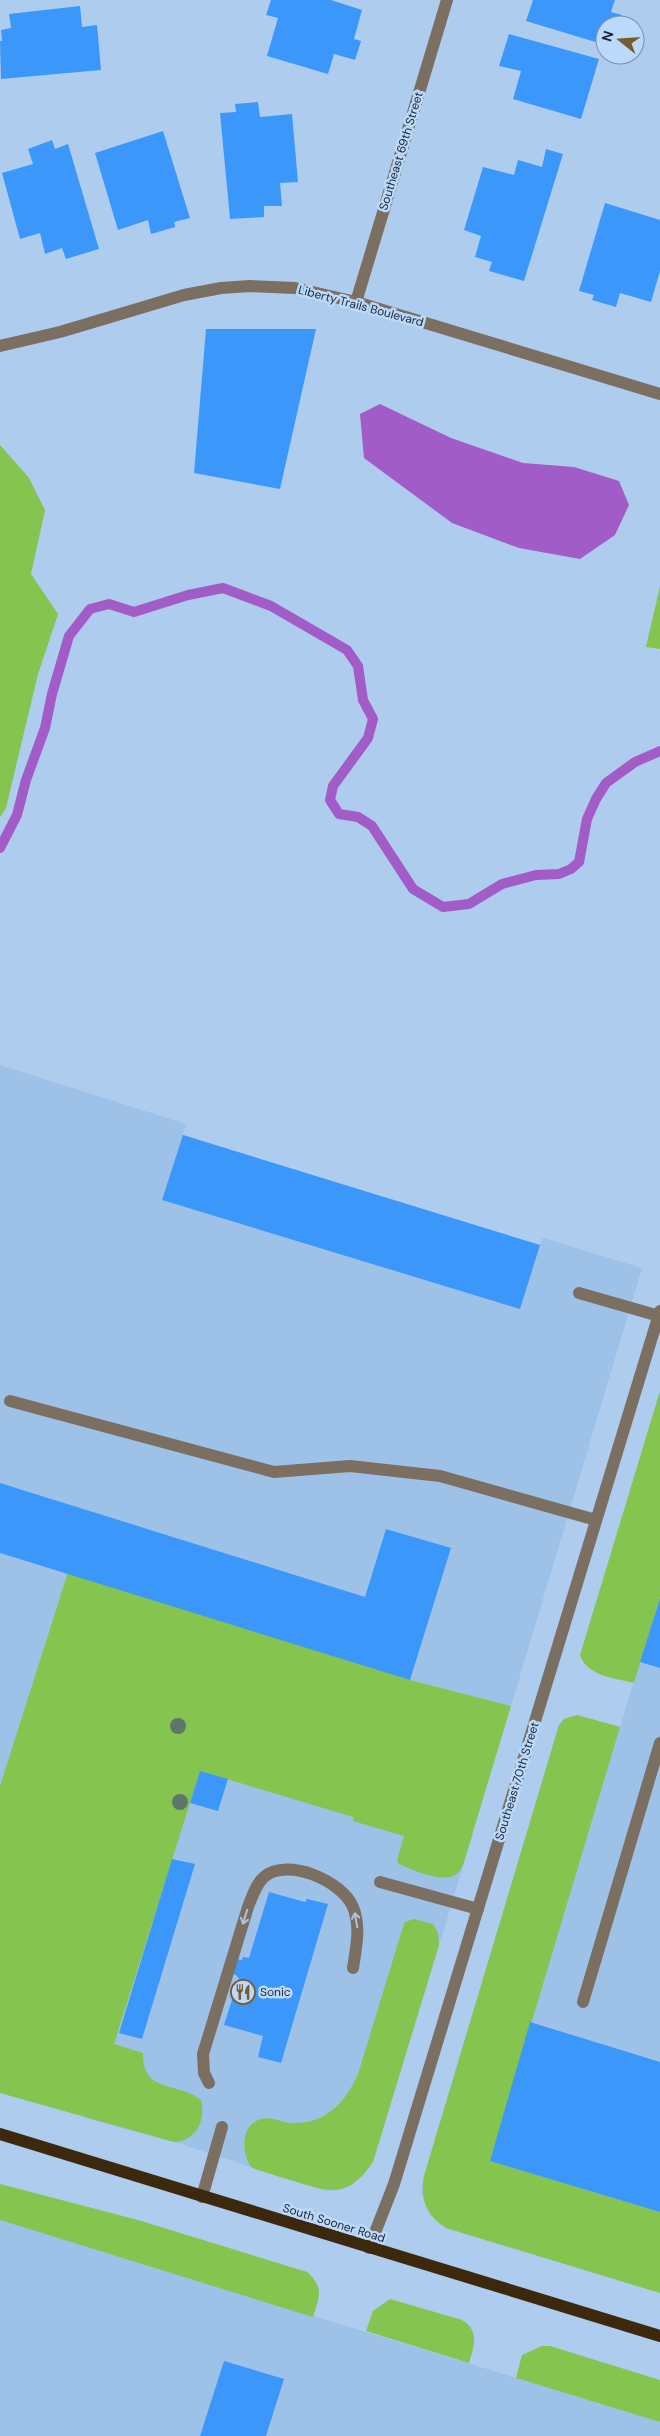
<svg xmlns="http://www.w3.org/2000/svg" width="660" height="2436" font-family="'DM Sans',sans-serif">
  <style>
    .built { fill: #9ec1e8 }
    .green { fill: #85c44e }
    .water { fill: #a25cc7 }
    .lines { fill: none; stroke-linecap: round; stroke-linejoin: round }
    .stream { stroke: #a25cc7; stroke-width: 10 }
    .building { fill: #3b98fa }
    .minor { stroke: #7b6f61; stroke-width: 12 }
    .major { stroke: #3b280d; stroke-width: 12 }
    .tree { fill: #5d776b }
    .oneway { stroke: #aec4dc }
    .labels { text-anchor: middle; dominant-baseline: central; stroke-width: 5; stroke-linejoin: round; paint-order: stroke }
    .street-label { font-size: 12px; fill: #1b2633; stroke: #bbd9fb }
    .poi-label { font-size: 12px; fill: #1b2633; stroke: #bbd9fb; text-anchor: start }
  </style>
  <rect width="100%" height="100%" fill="#aeccee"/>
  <!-- built -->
  <g class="built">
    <path d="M0,1065L186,1124L183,1135L539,1245L543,1238L642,1268L511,1706L410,1680L68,1572L0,1786Z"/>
    <path d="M660,1597V2293L446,2228L431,2215L421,2193L424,2176L559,1725L564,1719L577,1715L620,1727Z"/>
    <path d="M195,1753L473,1834L373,2161L363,2176L340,2190L326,2191L174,2142L85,2118Z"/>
    <path d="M0,2220L660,2422V2436H0Z"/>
  </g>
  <!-- green -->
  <g class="green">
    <path d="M0,445L29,478L45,510L31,574L58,614L38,674L6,808L0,817Z"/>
    <path d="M660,586V649L646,647Z"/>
    <path d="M660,1391V1597L634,1683C614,1678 587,1676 580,1655Z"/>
    <path d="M68,1572L410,1680L511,1706L463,1865C461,1869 459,1873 455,1875C442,1883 412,1870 399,1864L397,1860L404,1836L353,1821V1817L200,1771L114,2044L143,2053C142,2094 178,2081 201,2100C206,2121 196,2141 174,2142L0,2093V1786Z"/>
    <path d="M577,1715L620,1727L490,2161L660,2212V2293L446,2228C426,2215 420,2200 424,2176L559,1725L564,1719Z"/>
    <path d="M414,1919L433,1924L438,1933L439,1945L373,2162C350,2195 335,2194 300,2183C284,2178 268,2173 252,2168C241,2154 240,2125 261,2119C270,2116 282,2122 291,2123C325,2125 346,2102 358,2074L403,1927L405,1922Z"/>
    <path d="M0,2184L138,2220L307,2272C325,2288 319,2297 313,2317L0,2220Z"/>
    <path d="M390,2299L462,2320C480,2331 474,2346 469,2363L366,2331L373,2311Z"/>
    <path d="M542,2346H550L660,2380V2422L516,2378L522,2355Z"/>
  </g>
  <!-- water -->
  <path class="water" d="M380,404L451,438L523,463L574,467L619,481L629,505L615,535L580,559L519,548L452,523L364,458L360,414Z"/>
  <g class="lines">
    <!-- stream -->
    <path class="stream" d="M0,848L17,815L26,780L45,728L52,694L69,636L90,609L109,604L134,612L188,595L223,588L271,606L347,650L358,666L363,700L373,719L368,738L333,786L330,800L339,814L358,817L372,826L413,889L443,907L469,904L502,884L536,875L559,874L571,869L579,862L587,819L596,799L606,783L635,762L660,751"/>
  </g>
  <!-- building -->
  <g class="building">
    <path d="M271,0H331L362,10L354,39L361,41L355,60L334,54L328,74L267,56L278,18L266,15Z"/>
    <path d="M533,0H615L611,12L622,15L619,25H605L602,44L526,21Z"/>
    <path d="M80,6L82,27L97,25L101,70L1,79L0,41H2L1,30L11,28L9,14Z"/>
    <path d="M509,34L599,59L581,119L513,99L521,71L499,66Z"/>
    <path d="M258,102L260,117L292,114L298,182L280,183L282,206H264V217L230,219L220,113L236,112L235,104Z"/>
    <path d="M163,131L190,218L174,222L175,227L151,234L148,220L118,230L95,153Z"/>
    <path d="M52,140L55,149L68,144L99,249L66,259L62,248L45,254L40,233L20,239L2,173L33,164L28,149Z"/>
    <path d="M546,149L563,154L524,281L489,271L492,262L475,257L481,236L464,230L483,167L514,175L518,160L542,167Z"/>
    <path d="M605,203L660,220V271L651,302L620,293L616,307L592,300L594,295L579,291Z"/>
    <path d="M206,329H316L280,489L194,473Z"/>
    <path d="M183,1135L540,1245L520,1309L162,1200Z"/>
    <path d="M0,1483L365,1597L386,1529L451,1548L410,1680L0,1553Z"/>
    <path d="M660,1598V1668L640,1662Z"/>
    <path d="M200,1771L228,1779L218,1811L190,1803Z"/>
    <path d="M172,1859L195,1864L142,2039L119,2033Z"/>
    <path d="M269,1892L305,1902L307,1899L328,1904L281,2063L258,2057L263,2036L224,2025L239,1978L233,1973L236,1959L242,1960L243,1957L249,1958Z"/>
    <path d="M530,2022L660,2062V2212L490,2161Z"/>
    <path d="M224,2361L284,2379L266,2436H200Z"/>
  </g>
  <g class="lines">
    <!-- minor -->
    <g class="minor">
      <path d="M356,302L447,0"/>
      <path d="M0,346L60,332L184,295L221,288L250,286L295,288L356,302L660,394"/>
      <path d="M579,1293L659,1316"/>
      <path d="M10,1401L274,1472L350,1466L440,1476L596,1520"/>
      <path d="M380,1882L478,1909"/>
      <path d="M583,2002L660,1743"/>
      <path d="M209,2083L204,2073L203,2054L248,1907C252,1897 256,1884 264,1877C288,1857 342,1881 353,1907C361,1927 356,1948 353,1968"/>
      <path d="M202,2197L222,2127"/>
      <path d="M369,2248L394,2184L660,1311"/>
    </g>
    <!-- major -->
    <path class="major" d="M0,2134L660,2336"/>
  </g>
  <!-- trees -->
  <g class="tree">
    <circle cx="178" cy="1726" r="8"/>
    <circle cx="180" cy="1802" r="8"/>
  </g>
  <!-- one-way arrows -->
  <defs><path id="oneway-shaft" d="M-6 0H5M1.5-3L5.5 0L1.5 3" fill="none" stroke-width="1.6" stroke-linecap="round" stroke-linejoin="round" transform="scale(1.25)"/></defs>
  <g class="oneway">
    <use href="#oneway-shaft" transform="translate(245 1917) rotate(107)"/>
    <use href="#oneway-shaft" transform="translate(356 1920) rotate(-100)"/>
  </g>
  <!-- icons -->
  <defs>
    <symbol id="restaurant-ring" viewBox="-11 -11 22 22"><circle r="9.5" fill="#bbd9fb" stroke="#7a5a2f" stroke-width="1.5"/><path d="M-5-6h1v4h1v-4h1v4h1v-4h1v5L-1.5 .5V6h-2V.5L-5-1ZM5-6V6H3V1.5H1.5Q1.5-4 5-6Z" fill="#7a5a2f"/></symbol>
  </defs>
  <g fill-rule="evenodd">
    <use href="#restaurant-ring" x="229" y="1978" width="28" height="28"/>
  </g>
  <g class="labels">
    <!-- street labels -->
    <g class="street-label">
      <text transform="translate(401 151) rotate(-73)">Southeast 69th Street</text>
      <text transform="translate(361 306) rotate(15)">Liberty Trails Boulevard</text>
      <text transform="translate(517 1781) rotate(-73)">Southeast 70th Street</text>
      <text transform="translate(334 2223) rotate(17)">South Sooner Road</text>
    </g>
    <!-- poi labels -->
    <g class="poi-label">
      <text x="260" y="1992">Sonic</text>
    </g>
  </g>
  <!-- north arrow -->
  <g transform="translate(620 40) rotate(287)"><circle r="24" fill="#bbd9fb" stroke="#7b91ab"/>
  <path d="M0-4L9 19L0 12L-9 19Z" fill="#7a5a2f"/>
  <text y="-8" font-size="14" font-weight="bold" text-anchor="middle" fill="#1b2633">N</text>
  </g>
</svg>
